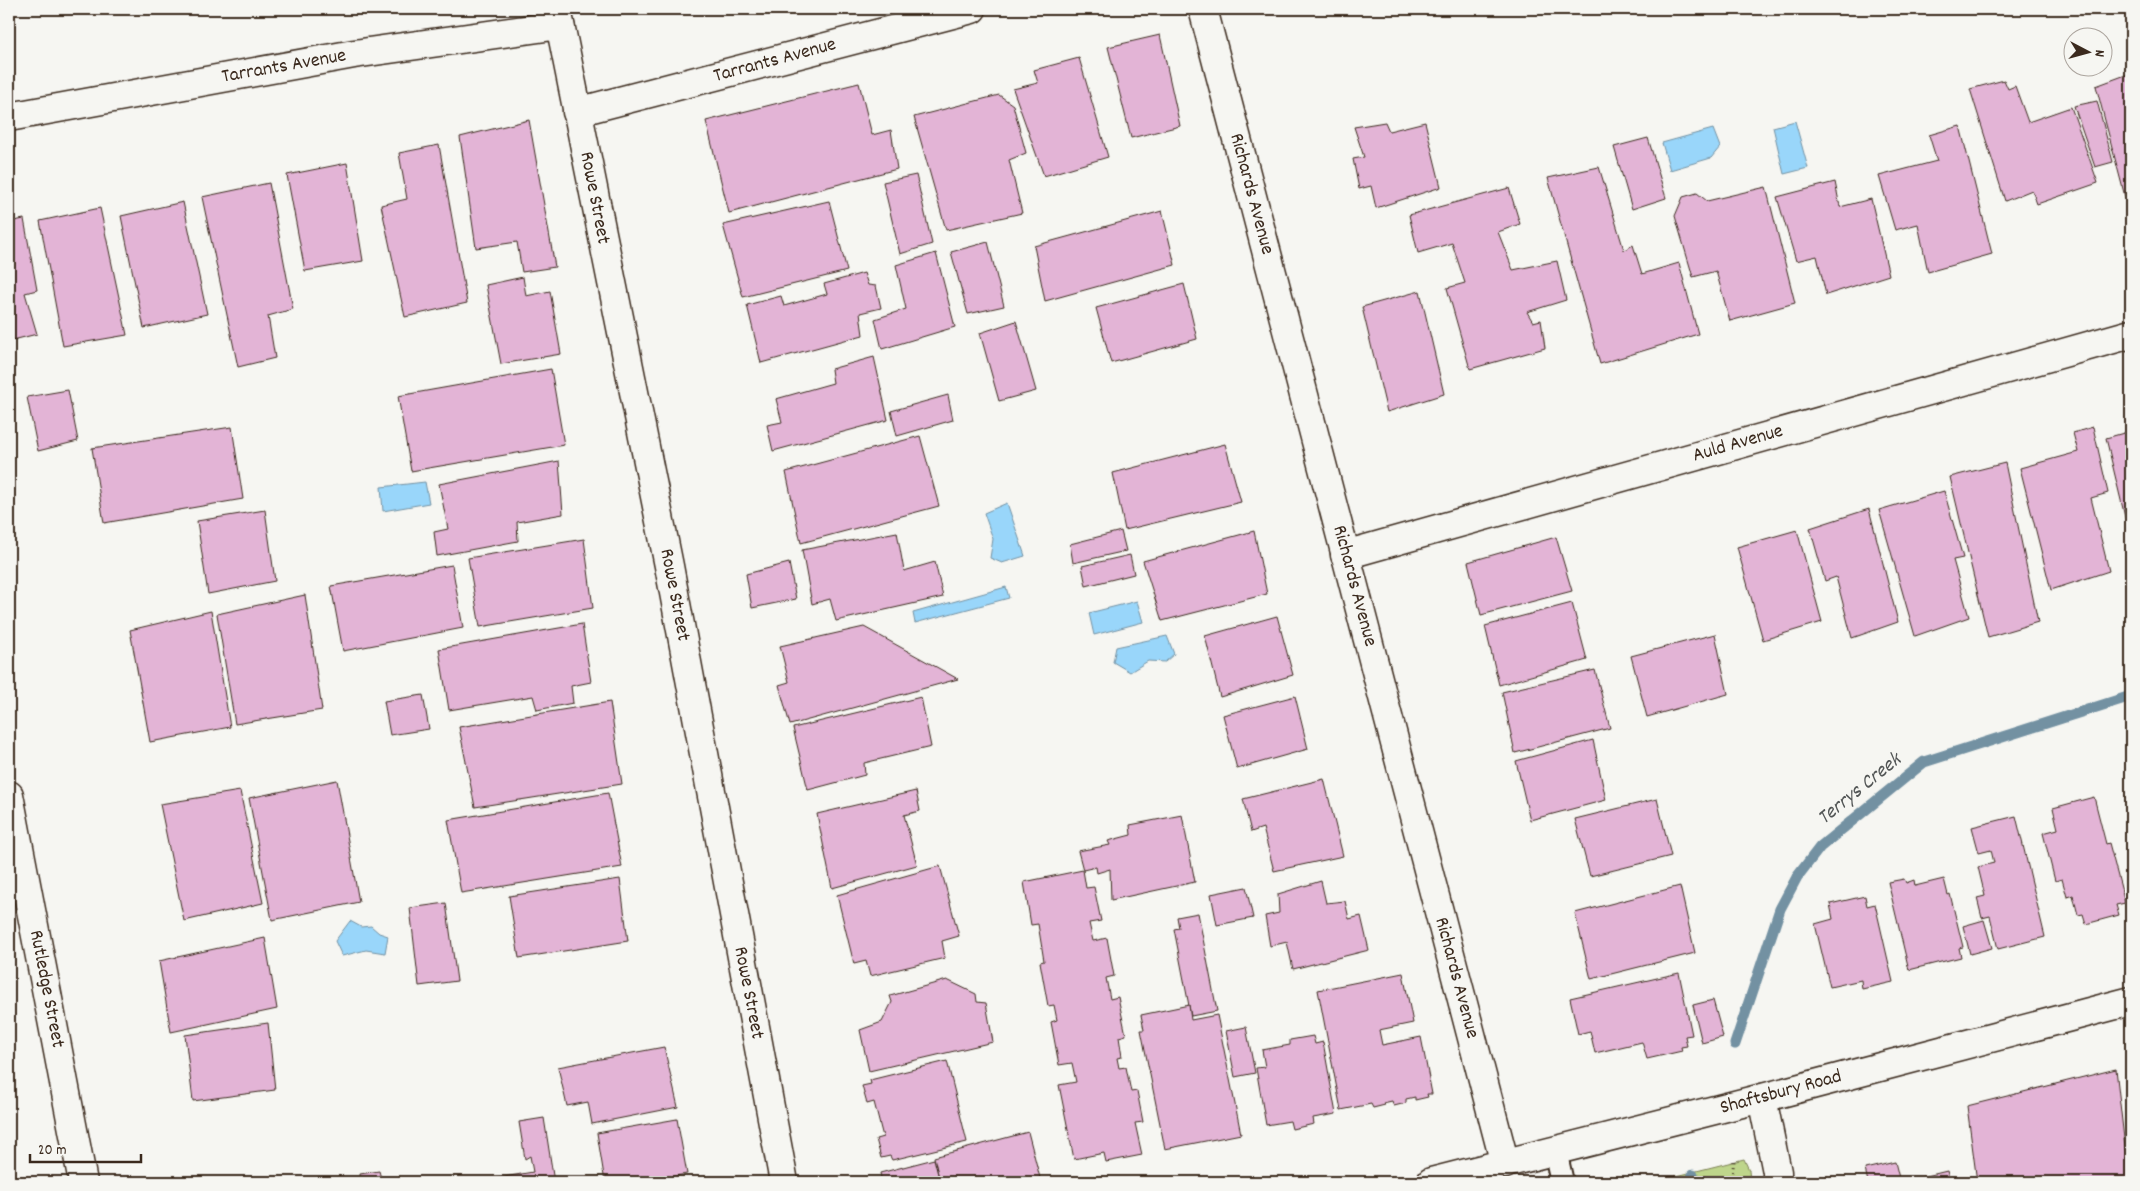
<svg xmlns="http://www.w3.org/2000/svg" width="2140" height="1191" font-family="Dekko,sans-serif">
  <style>
    .green { fill: #bed58b; stroke: #7c8054 }
    .water { fill: #99d6fa; stroke: #7391a2 }
    .lines { fill: none; stroke-linecap: round; stroke-linejoin: round }
    .stream { stroke: #7391a2; stroke-width: 11 }
    .building { fill: #e3b4d6; stroke: #3b2a1e }
    .service-casing { stroke: #3b2a1e; stroke-width: 26 }
    .minor-casing { stroke: #3b2a1e; stroke-width: 31 }
    .tertiary-casing { stroke: #3b2a1e; stroke-width: 31 }
    .primary-casing { stroke: #3b2a1e; stroke-width: 31 }
    .path { stroke: #3b2a1e; stroke-width: 3; stroke-dasharray: 1 4; stroke-linecap: butt }
    .service { stroke: #f6f6f2; stroke-width: 22 }
    .minor { stroke: #f6f6f2; stroke-width: 28 }
    .tertiary { stroke: #f6f6f2; stroke-width: 28 }
    .primary { stroke: #f6f6f2; stroke-width: 28 }
    .labels { text-anchor: middle; dominant-baseline: central; stroke-width: 5; stroke-linejoin: round; paint-order: stroke }
    .street-label { font-size: 20px; fill: #3b2a1e; stroke: #f6f6f2 }
    .water-label { font-size: 21px; font-style: italic; fill: #525555; stroke: #f6f6f2 }
  </style>
  <rect width="100%" height="100%" fill="#f6f6f2"/>
  <filter id="ink" filterUnits="userSpaceOnUse"><feTurbulence type="fractalNoise" baseFrequency=".02" numOctaves="2"/><feDisplacementMap in="SourceGraphic" scale="10" xChannelSelector="R" yChannelSelector="G"/><feConvolveMatrix kernelMatrix="1 2 1 2 8 2 1 2 1" color-interpolation-filters="sRGB"/></filter>
  <g filter="url(#ink)">
    <!-- green -->
    <path class="green" d="M1744,1159L1749,1170L1750,1182H1660L1661,1180Z"/>
    <!-- water -->
    <g class="water">
      <path d="M1795,121L1808,168L1784,174L1773,127Z"/>
      <path d="M1713,129L1720,147L1711,158L1670,170L1662,143Z"/>
      <path d="M425,482L429,503L383,511L381,487Z"/>
      <path d="M1007,503L1025,556L1002,563L990,558L993,539L984,513Z"/>
      <path d="M1006,587L1009,598L915,623L913,613Z"/>
      <path d="M1137,601L1143,622L1094,635L1089,613Z"/>
      <path d="M1167,636L1174,654L1165,662L1148,661L1130,672L1113,662L1116,647Z"/>
      <path d="M350,921L361,927L371,926L379,933L388,936L385,953L366,950L342,956L335,941Z"/>
    </g>
    <g class="lines">
      <!-- stream -->
      <g class="stream">
        <path d="M1735,1044L1780,909L1797,877L1820,847L1924,762L2131,696"/>
        <path d="M1690,1182L1693,1175"/>
      </g>
    </g>
    <!-- building -->
    <g class="building">
      <path d="M1160,35L1180,126L1131,138L1108,47Z"/>
      <path d="M1079,58L1108,157L1044,176L1013,89L1038,83L1034,70Z"/>
      <path d="M2131,73V212H2129L2096,86Z"/>
      <path d="M2004,80L2008,89L2015,86L2028,122L2071,107L2098,183L2037,204L2032,190L2005,201L1970,89Z"/>
      <path d="M859,83L872,135L891,130L897,169L729,213L706,121Z"/>
      <path d="M999,95L1013,105L1026,153L1009,160L1022,213L946,230L914,117Z"/>
      <path d="M2097,101L2113,162L2095,167L2074,106Z"/>
      <path d="M529,120L555,267L522,272L517,242L476,248L460,137Z"/>
      <path d="M1385,122L1389,131L1425,122L1441,187L1376,208L1371,186L1359,189L1353,159L1364,157L1354,127Z"/>
      <path d="M1960,126L1992,254L1928,272L1918,224L1895,230L1879,176L1937,161L1929,135Z"/>
      <path d="M1648,138L1666,198L1632,209L1614,147Z"/>
      <path d="M439,145L467,303L405,317L381,205L407,199L399,153Z"/>
      <path d="M347,163L363,261L305,271L287,175Z"/>
      <path d="M1599,167L1624,250L1633,245L1642,274L1679,263L1698,334L1600,364L1548,178Z"/>
      <path d="M916,175L932,244L900,254L883,182Z"/>
      <path d="M1835,182L1840,207L1871,199L1889,275L1826,295L1817,256L1796,261L1777,197Z"/>
      <path d="M269,183L293,309L268,316L275,358L238,367L202,197Z"/>
      <path d="M1766,187L1795,303L1730,321L1716,271L1693,277L1675,216L1683,197L1697,193L1707,201Z"/>
      <path d="M1509,188L1520,224L1498,232L1513,270L1557,261L1566,300L1527,312L1533,322L1541,320L1545,348L1470,369L1447,288L1465,283L1452,243L1418,253L1409,215Z"/>
      <path d="M829,201L847,271L743,297L723,225Z"/>
      <path d="M183,202L207,314L144,328L121,216Z"/>
      <path d="M100,208L127,335L63,346L40,221Z"/>
      <path d="M1162,211L1175,265L1045,301L1034,246Z"/>
      <path d="M24,219L37,290L25,293L37,334L9,341V222Z"/>
      <path d="M988,242L1004,306L968,314L951,252Z"/>
      <path d="M936,253L955,327L882,349L875,319L906,309L896,265Z"/>
      <path d="M864,273L868,285L876,286L881,308L860,313L863,335L761,363L747,305L781,296L784,306L827,294L824,284Z"/>
      <path d="M523,277L526,296L550,291L561,354L501,364L486,285Z"/>
      <path d="M1184,284L1197,339L1111,363L1096,308Z"/>
      <path d="M1420,291L1444,394L1387,412L1362,307Z"/>
      <path d="M1016,321L1036,391L999,401L980,333Z"/>
      <path d="M874,357L888,420L773,451L767,425L782,422L776,399L833,383L831,369Z"/>
      <path d="M551,369L564,445L411,471L398,396Z"/>
      <path d="M68,390L78,441L38,451L27,397Z"/>
      <path d="M948,395L953,420L897,436L891,411Z"/>
      <path d="M232,427L243,499L104,523L92,448Z"/>
      <path d="M2093,427L2108,493L2091,498L2109,571L2051,590L2020,468L2078,452L2073,433Z"/>
      <path d="M2131,431V542L2106,438Z"/>
      <path d="M920,436L939,506L801,543L786,472Z"/>
      <path d="M1225,444L1241,502L1125,530L1113,473Z"/>
      <path d="M559,461L563,514L517,522L518,541L437,556L434,532L448,529L439,484Z"/>
      <path d="M2005,463L2038,622L1988,637L1950,477Z"/>
      <path d="M1944,491L1963,558L1953,560L1969,617L1915,636L1879,510Z"/>
      <path d="M1869,509L1898,622L1852,638L1836,577L1825,581L1810,528Z"/>
      <path d="M265,510L275,581L208,594L197,521Z"/>
      <path d="M1797,530L1822,622L1763,640L1737,547Z"/>
      <path d="M1121,531L1126,551L1073,563L1070,544Z"/>
      <path d="M1254,531L1267,594L1162,621L1143,561Z"/>
      <path d="M897,532L904,571L935,562L943,597L836,621L830,599L812,604L802,550Z"/>
      <path d="M1556,537L1572,591L1481,615L1468,562Z"/>
      <path d="M584,539L593,608L480,627L468,558Z"/>
      <path d="M1130,555L1134,574L1086,586L1082,566Z"/>
      <path d="M789,563L796,599L752,608L746,574Z"/>
      <path d="M452,565L463,628L343,651L331,586Z"/>
      <path d="M305,595L322,710L235,724L217,614Z"/>
      <path d="M1572,603L1587,660L1499,685L1485,626Z"/>
      <path d="M211,611L230,727L150,742L130,630Z"/>
      <path d="M1277,616L1293,675L1220,697L1205,636Z"/>
      <path d="M582,624L591,682L571,686L573,703L537,710L533,696L449,710L439,649Z"/>
      <path d="M864,627L958,679L790,725L779,685L789,682L780,646Z"/>
      <path d="M1715,634L1728,694L1647,717L1631,656Z"/>
      <path d="M1595,670L1610,728L1515,753L1502,692Z"/>
      <path d="M423,695L429,729L390,735L384,701Z"/>
      <path d="M1295,696L1308,749L1237,769L1223,715Z"/>
      <path d="M921,697L931,747L864,763L865,775L808,790L793,728Z"/>
      <path d="M610,702L622,784L475,807L459,727Z"/>
      <path d="M1593,740L1606,800L1530,820L1516,761Z"/>
      <path d="M1324,779L1343,856L1274,871L1263,828L1251,832L1243,799Z"/>
      <path d="M337,780L359,902L272,920L249,798Z"/>
      <path d="M240,791L263,903L184,921L160,804Z"/>
      <path d="M916,791L920,811L904,815L917,865L832,888L817,814Z"/>
      <path d="M608,793L622,867L461,893L448,820Z"/>
      <path d="M2094,797L2106,844L2109,843L2125,903L2116,905L2119,915L2086,924L2083,914L2078,915L2073,895L2067,897L2062,879L2055,881L2043,833L2058,829L2053,808Z"/>
      <path d="M1657,799L1671,856L1590,876L1575,819Z"/>
      <path d="M1182,815L1195,882L1111,900L1110,869L1097,873L1096,867L1083,870L1078,851L1110,845L1108,841L1131,835L1130,825Z"/>
      <path d="M2016,816L2045,937L1998,949L1990,916L1982,918L1977,898L1985,896L1978,867L1994,863L1991,850L1979,853L1972,827Z"/>
      <path d="M940,866L959,936L942,941L945,958L870,976L866,961L854,964L837,895Z"/>
      <path d="M1083,870L1086,888L1094,887L1101,921L1089,923L1093,941L1107,938L1114,976L1106,978L1110,999L1118,997L1126,1035L1119,1037L1122,1057L1117,1058L1119,1068L1126,1067L1131,1092L1137,1091L1143,1122L1135,1123L1142,1155L1106,1162L1104,1153L1074,1159L1059,1085L1076,1082L1072,1063L1059,1065L1051,1022L1057,1020L1054,1005L1048,1006L1040,962L1044,961L1038,924L1031,925L1024,882Z"/>
      <path d="M620,879L628,941L519,958L509,896Z"/>
      <path d="M1904,879L1906,883L1914,880L1915,886L1944,879L1948,895L1950,894L1963,947L1959,948L1961,957L1909,970L1888,882Z"/>
      <path d="M1321,881L1326,903L1345,901L1349,919L1361,916L1369,950L1293,969L1287,942L1270,946L1265,916L1279,913L1278,894Z"/>
      <path d="M1680,886L1695,953L1591,979L1575,913Z"/>
      <path d="M1246,887L1253,918L1217,925L1211,894Z"/>
      <path d="M1865,896L1867,906L1875,904L1893,982L1862,989L1861,980L1830,987L1815,924L1833,919L1830,904Z"/>
      <path d="M446,903L457,981L419,986L410,908Z"/>
      <path d="M1198,913L1217,1011L1191,1016L1174,929L1179,928L1177,917Z"/>
      <path d="M1984,920L1992,948L1970,954L1963,926Z"/>
      <path d="M265,938L277,1009L171,1032L159,961Z"/>
      <path d="M1403,973L1413,1023L1379,1030L1382,1045L1421,1037L1432,1094H1427L1428,1097L1415,1100V1097L1406,1099V1103L1394,1106L1392,1101L1383,1103L1385,1105L1373,1108L1371,1104L1341,1110L1318,990Z"/>
      <path d="M1679,973L1692,1035L1685,1036L1687,1046L1681,1047L1682,1051L1647,1059L1642,1042L1595,1053L1590,1031L1578,1034L1570,998Z"/>
      <path d="M947,980L976,994L977,1002L986,1003L993,1042L869,1071L860,1030L882,1022L892,1002L890,996Z"/>
      <path d="M1713,1000L1723,1037L1702,1043L1693,1005Z"/>
      <path d="M1189,1005L1191,1020L1217,1015L1241,1134L1165,1149L1141,1030H1144L1141,1015Z"/>
      <path d="M268,1023L275,1090L193,1101L185,1035Z"/>
      <path d="M1246,1027L1255,1073L1235,1077L1226,1031Z"/>
      <path d="M1313,1036L1315,1044L1323,1042L1336,1114L1313,1118L1314,1124L1292,1129L1290,1121L1266,1125L1256,1068L1265,1067L1262,1050L1290,1045V1040Z"/>
      <path d="M664,1047L678,1107L592,1124L588,1102L567,1106L558,1067Z"/>
      <path d="M947,1061L967,1142L892,1160L890,1156L881,1158L876,1139L883,1137L874,1102L867,1104L862,1086L871,1084L870,1080Z"/>
      <path d="M2116,1069L2129,1182H1977L1967,1106Z"/>
      <path d="M544,1118L554,1182H475L533,1172L530,1156L525,1159L519,1122Z"/>
      <path d="M677,1119L687,1174L643,1182H605L597,1133Z"/>
      <path d="M1028,1132L1040,1178L1024,1182H940L934,1157Z"/>
      <path d="M934,1159L940,1182H882L880,1173Z"/>
      <path d="M1895,1162L1900,1182H1868L1865,1169Z"/>
      <path d="M379,1171L382,1182H361L360,1174Z"/>
      <path d="M1947,1171L1950,1182H1902Z"/>
    </g>
    <g class="lines">
      <defs>
        <path id="service" d="M1555,1151L1562,1182"/>
        <g id="minor">
          <path d="M557,9L669,566L784,1182"/>
          <path d="M1203,9L1505,1164"/>
          <path d="M577,112L972,9"/>
          <path d="M9,117L354,54L560,25"/>
          <path d="M1345,555L2131,334"/>
          <path d="M1762,1098L1777,1172V1182"/>
        </g>
        <path id="tertiary" d="M1431,1182L1762,1098L2131,1001"/>
        <path id="primary" d="M9,795L83,1182"/>
      </defs>
      <!-- service casing -->
      <use href="#service" class="service-casing"/>
      <!-- minor casing -->
      <use href="#minor" class="minor-casing"/>
      <!-- tertiary casing -->
      <use href="#tertiary" class="tertiary-casing"/>
      <!-- primary casing -->
      <use href="#primary" class="primary-casing"/>
      <!-- path -->
      <path class="path" d="M1731,1182L1734,1161"/>
      <!-- service -->
      <use href="#service" class="service"/>
      <!-- minor -->
      <use href="#minor" class="minor"/>
      <!-- tertiary -->
      <use href="#tertiary" class="tertiary"/>
      <!-- primary -->
      <use href="#primary" class="primary"/>
    </g>
  </g>
  <g class="labels">
    <!-- street labels -->
    <g class="street-label">
      <text transform="translate(775 61) rotate(-15)">Tarrants Avenue</text>
      <text transform="translate(284 67) rotate(-10)">Tarrants Avenue</text>
      <text transform="translate(1251 194) rotate(75)">Richards Avenue</text>
      <text transform="translate(594 198) rotate(79)">Rowe Street</text>
      <text transform="translate(1738 444) rotate(-16)">Auld Avenue</text>
      <text transform="translate(1354 586) rotate(75)">Richards Avenue</text>
      <text transform="translate(674 595) rotate(79)">Rowe Street</text>
      <text transform="translate(1456 978) rotate(75)">Richards Avenue</text>
      <text transform="translate(46 989) rotate(79)">Rutledge Street</text>
      <text transform="translate(748 993) rotate(79)">Rowe Street</text>
      <text transform="translate(1781 1093) rotate(-15)">Shaftsbury Road</text>
    </g>
    <!-- water labels -->
    <g class="water-label">
      <text transform="translate(1860 790) rotate(-39)">Terrys Creek</text>
    </g>
  </g>
  <!-- margin -->
  <rect width="2140" height="1191" fill="none" stroke="#f6f6f2" stroke-width="30"/>
  <rect x="15" y="15" width="2110" height="1161" fill="none" stroke="#3b2a1e" stroke-width="2" filter="url(#ink)"/>
  <!-- north arrow -->
  <g transform="translate(2088 52) rotate(96)"><circle r="24" fill="#f6f6f2" stroke="#aba49d"/>
  <path d="M0-4L9 19L0 12L-9 19Z" fill="#3b2a1e"/>
  <text y="-8" font-size="14" font-weight="bold" text-anchor="middle" fill="#3b2a1e">N</text>
  </g>
  <!-- scale -->
  <path d="M30 1154v8h111v-8" fill="none" stroke="#3b2a1e" stroke-width="2.5"/>
  <text x="38" y="1154" font-size="15" fill="#3b2a1e" stroke="#f6f6f2" stroke-width="4" paint-order="stroke">20 m</text>
</svg>
